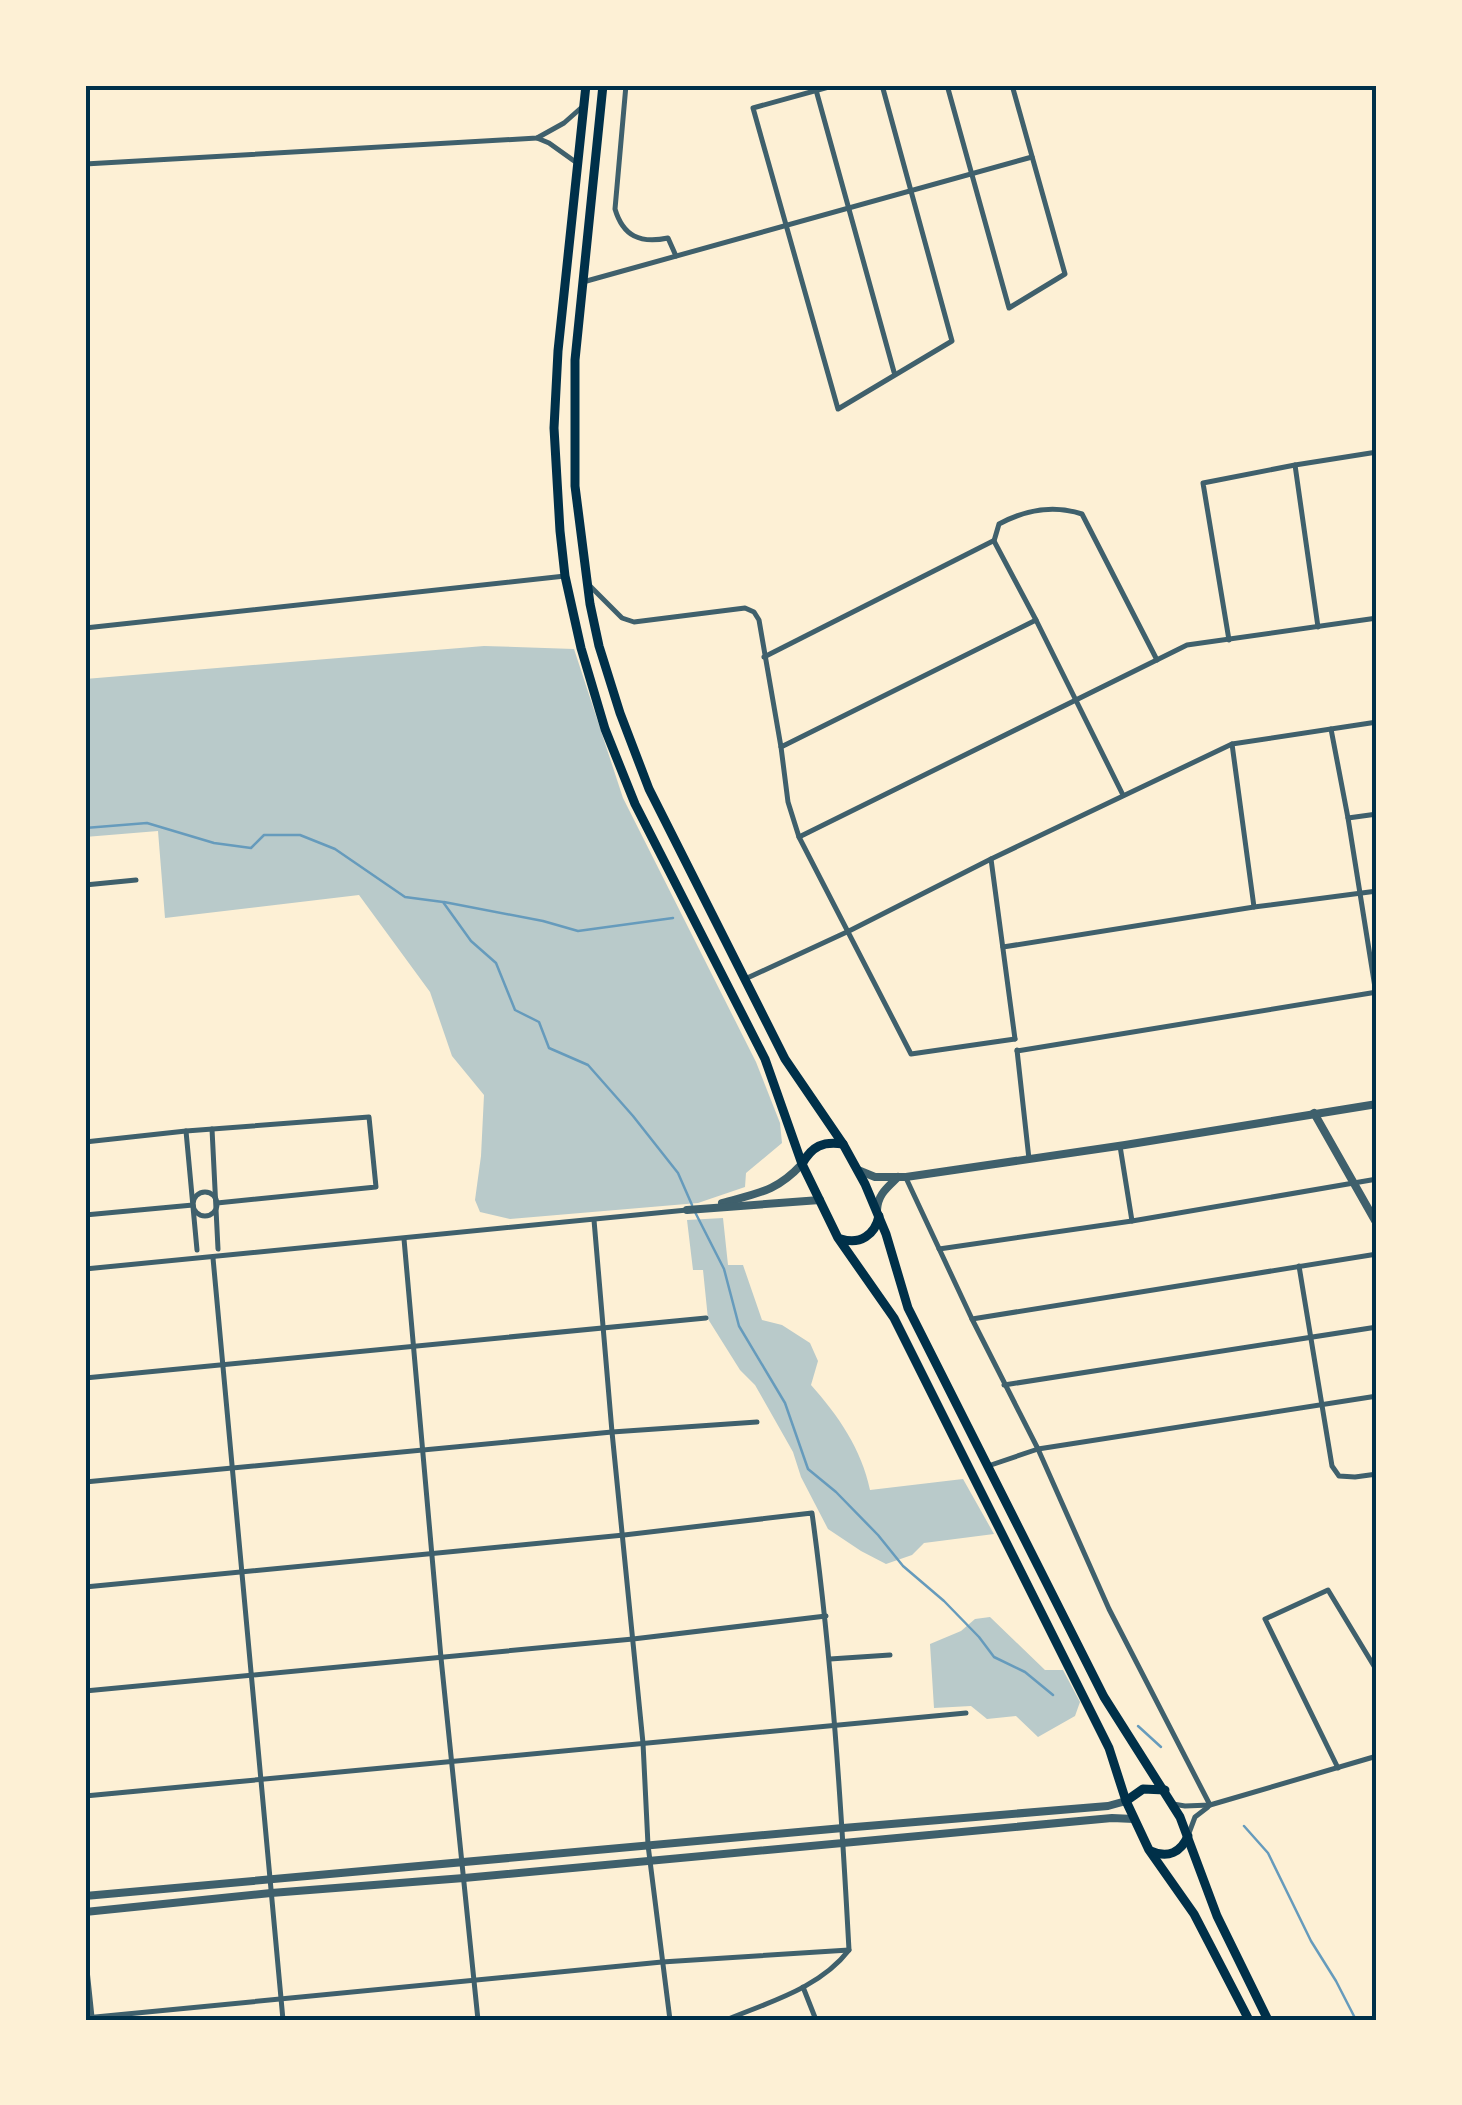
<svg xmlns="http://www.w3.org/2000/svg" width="1462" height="2105" font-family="Overpass,sans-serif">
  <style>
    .green { fill: #b9caca }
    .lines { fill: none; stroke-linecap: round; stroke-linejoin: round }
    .stream { stroke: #669bbc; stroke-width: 2.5 }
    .minor { stroke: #3f606c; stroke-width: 5 }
    .tertiary { stroke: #3f606c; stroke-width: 8 }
    .primary { stroke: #003049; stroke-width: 9 }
    .neatline { fill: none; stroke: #003049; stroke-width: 4 }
  </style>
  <rect width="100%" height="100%" fill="#fdf0d5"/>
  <!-- green -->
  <g class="green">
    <path d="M484,646L574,649L623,798L756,1062L780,1123L782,1143L746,1173L745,1187L698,1203L510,1219L480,1212L475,1200L481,1156L484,1095L452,1056L430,992L359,895L165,918L158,831L85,837V679Z"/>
    <path d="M723,1218L728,1265H743L762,1320L782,1325L810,1343L818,1361L811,1385C838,1415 862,1450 870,1490L963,1479L994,1534L924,1543L912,1555L886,1564L861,1551L828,1529L801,1477L793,1452L755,1385L740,1370L708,1319L703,1270H693L687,1220Z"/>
    <path d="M990,1617L1045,1670H1063L1080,1702L1075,1716L1038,1737L1016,1716L987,1719L971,1706L934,1708L930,1644L961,1631L975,1619Z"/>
  </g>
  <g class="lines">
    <!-- stream -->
    <g class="stream">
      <path d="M85,828L147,823L214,843L251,848L264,835H300L335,849L405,897L443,902L471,941L496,963L515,1010L539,1022L549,1048L588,1065L633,1116L678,1173L692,1205"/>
      <path d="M444,902L543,921L578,931L673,918"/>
      <path d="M695,1212L724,1269L739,1326L785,1403L808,1469L836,1492L878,1535L903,1566L944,1601L979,1637L994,1657L1025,1672L1053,1695"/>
      <path d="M1138,1726L1161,1747"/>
      <path d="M1244,1826L1268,1853L1311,1941L1336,1981L1356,2020"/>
    </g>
    <!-- minor -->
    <g class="minor">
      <path d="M626,85L615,209C623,236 640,244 668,238L676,256"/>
      <path d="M836,85L753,108L838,409L952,341L882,85"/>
      <path d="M947,85L1009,308L1065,274L1012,85"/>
      <path d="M816,90L894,372"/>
      <path d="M537,138L549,143L577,163"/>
      <path d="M85,164L537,138L564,123L581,108"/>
      <path d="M583,282L1032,157"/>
      <path d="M1295,465L1318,627"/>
      <path d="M994,541L1036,620L1123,795"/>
      <path d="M994,541L999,524C1025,510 1054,505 1082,514L1157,660"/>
      <path d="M588,584L622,618L634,622L745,608L754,612L759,620L781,747L788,802L799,837L911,1054L1015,1039"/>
      <path d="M85,628L565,576"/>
      <path d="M1229,640L1203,483L1295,465L1377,452"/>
      <path d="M764,657L993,541"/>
      <path d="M1331,729L1348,818L1377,1000"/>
      <path d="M1232,744L1254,907"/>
      <path d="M781,747L1036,620"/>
      <path d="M1348,818L1377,814"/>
      <path d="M799,837L1187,645L1377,618"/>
      <path d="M991,859L1015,1039"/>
      <path d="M85,885L136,880"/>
      <path d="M1003,947L1254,907L1377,891"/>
      <path d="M745,979L849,931L991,859L1232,744L1377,722"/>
      <path d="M1017,1050L1029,1159"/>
      <path d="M1017,1051L1377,992"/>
      <path d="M212,1129L218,1249"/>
      <path d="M186,1131L197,1250"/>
      <path d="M85,1142L186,1131L369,1117L376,1187L217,1203"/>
      <path d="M1120,1146L1132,1221"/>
      <path d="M906,1178L972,1319L1038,1449L1109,1609L1210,1805"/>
      <circle cx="205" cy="1204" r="12"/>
      <path d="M85,1215L193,1205"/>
      <path d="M594,1220L612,1432L643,1743L648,1845L670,2020"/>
      <path d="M404,1239L441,1658L478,2020"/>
      <path d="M939,1249L1132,1221L1377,1179"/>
      <path d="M213,1258L283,2020"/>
      <path d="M1299,1266L1332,1466L1339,1476L1355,1477L1377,1474"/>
      <path d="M85,1269L687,1210"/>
      <path d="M972,1319L1377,1254"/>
      <path d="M85,1378L706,1318"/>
      <path d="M1004,1385L1377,1327"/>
      <path d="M988,1466L1038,1449L1377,1396"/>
      <path d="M85,1482L612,1432L757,1422"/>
      <path d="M85,1587L624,1535L812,1513C832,1659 841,1803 849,1950C820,1988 769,2002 726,2020"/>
      <path d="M830,1659L890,1655"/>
      <path d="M85,1691L633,1639L826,1616"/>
      <path d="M1338,1768L1265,1619L1328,1590L1377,1671"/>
      <path d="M85,1796L966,1713"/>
      <path d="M1173,1804L1185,1806L1210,1805L1377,1756"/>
      <path d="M1189,1833L1195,1817L1208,1807"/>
      <path d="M85,1951L92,2017"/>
      <path d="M803,1987L816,2020"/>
      <path d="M85,2018L662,1962L849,1950"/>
    </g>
    <!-- tertiary -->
    <g class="tertiary">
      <path d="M1314,1113L1377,1224"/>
      <path d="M858,1170L875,1177H906L1125,1145L1377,1104"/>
      <path d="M722,1203C758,1193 776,1192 802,1164"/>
      <path d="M687,1210L820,1200"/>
      <path d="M877,1210C878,1194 887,1188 898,1177"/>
      <path d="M85,1896L843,1828L1108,1806L1126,1801"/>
      <path d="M85,1912L271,1893L464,1878L1112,1818L1134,1819"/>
    </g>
    <!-- primary -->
    <g class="primary">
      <path d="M586,85L558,351L554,428L560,531L565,576L581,648L605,729L635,804L765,1059L802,1164L838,1238L894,1318L1109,1748L1126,1801L1149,1850L1194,1914L1249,2020"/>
      <path d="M603,85L575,360V486L590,604L599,646L620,713L649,789L785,1059L843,1144L865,1184L886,1234L908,1308L1104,1697L1180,1817L1217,1916L1268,2020"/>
      <path d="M802,1164C812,1146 823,1141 843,1144"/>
      <path d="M841,1239C860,1245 875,1235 879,1216"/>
      <path d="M1126,1801L1143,1789L1165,1790"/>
      <path d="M1151,1851C1168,1859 1181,1852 1188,1836"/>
    </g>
  </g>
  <!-- border -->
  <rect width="1462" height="2105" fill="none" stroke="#fdf0d5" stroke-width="175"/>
  <rect x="88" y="88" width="1286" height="1930" class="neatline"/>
</svg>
